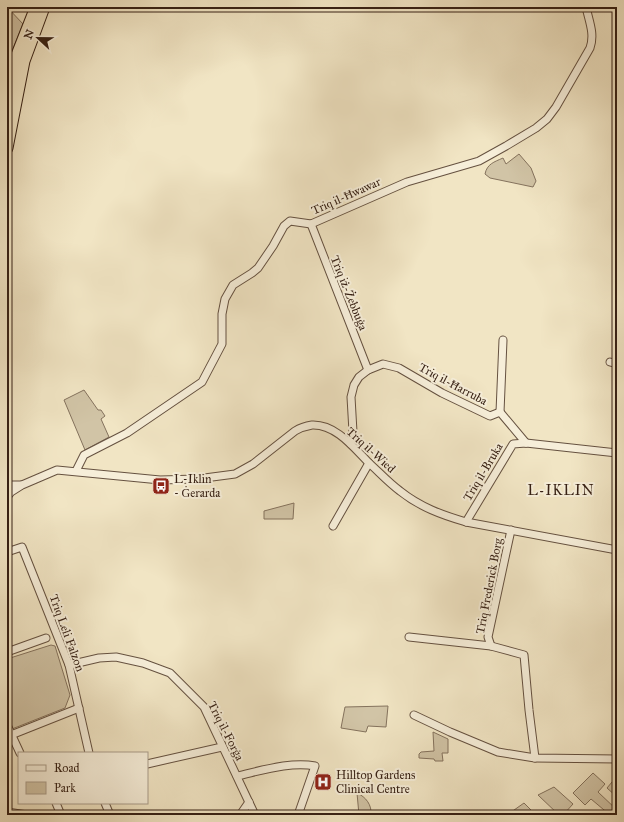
<svg xmlns="http://www.w3.org/2000/svg" width="624" height="822" font-family="'IM FELL Great Primer',serif">
  <style>
    .green { fill: #d1c4a6; stroke: #84725d }
    .lines { fill: none; stroke-linecap: round; stroke-linejoin: round }
    .minor-casing { stroke: #655140; stroke-width: 9 }
    .highway-casing { stroke: #362014; stroke-width: 13 }
    .minor { stroke: #f6eed9; stroke-width: 7 }
    .highway { stroke: #f1e5c4; stroke-width: 11 }
    .labels { text-anchor: middle; dominant-baseline: central; stroke-width: 4; stroke-linejoin: round; paint-order: stroke }
    .street-label { font-size: 12px; fill: #362014; stroke: #f6eed9 }
    .poi-label { font-size: 12px; fill: #362014; stroke: #f6eed9; text-anchor: start }
    .quarter-label { font-size: 14px; letter-spacing: 1px; fill: #362014; stroke: #f6eed9 }
  </style>
  <rect width="100%" height="100%" fill="#f1e5c4"/>
  <filter id="stains"><feTurbulence type="fractalNoise" baseFrequency=".005" numOctaves="4"/><feColorMatrix values="0 0 0 0 .2 0 0 0 0 .09 0 0 0 0 .02 0 0 0 .5 -.17"/></filter>
  <radialGradient id="worn" r=".72"><stop offset=".6" stop-color="#630" stop-opacity="0"/><stop offset="1" stop-color="#630" stop-opacity=".3"/></radialGradient>
  <!-- green -->
  <g class="green">
    <path d="M7,7L23,24L10,56L7,55Z"/>
    <path d="M519,154L531,168L536,181L533,187L490,178L485,174C487,164 494,162 503,158L506,164Z"/>
    <path d="M84,390L98,410H101L105,416L101,419L109,437L85,450L64,400Z"/>
    <path d="M294,503L293,519H264V511Z"/>
    <path d="M51,645L55,646L70,695L65,708L12,729L7,716V659Z"/>
    <path d="M388,706L386,727L368,726L366,732L341,728L345,707Z"/>
    <path d="M433,732L448,739V753H442L443,761H435L434,759L419,758V754L421,752L434,751Z"/>
    <path d="M593,773L605,784L598,792L617,810V815H610L591,799L585,805L573,793Z"/>
    <path d="M617,776V797L607,788Z"/>
    <path d="M554,787L573,804L563,815H559L538,795Z"/>
    <path d="M357,793C366,797 372,805 371,815H359Z"/>
    <path d="M524,803L536,815H507Z"/>
  </g>
  <g class="lines">
    <defs>
      <g id="minor">
        <path d="M7,64L8,58"/>
        <path d="M311,224L368,370"/>
        <path d="M610,362L617,364"/>
        <path d="M500,412L503,340"/>
        <path d="M351,444L353,432L351,397L354,385L359,377L368,370L383,364L399,368L442,393L490,416L500,412L526,443"/>
        <path d="M76,471L84,455L127,433L202,382L222,344V314L225,299L233,285L252,273L258,268L273,246L284,226L290,221L311,224L407,182L479,161L506,146L536,128L547,119L556,107L590,48C595,34 589,21 586,7"/>
        <path d="M7,485H21"/>
        <path d="M7,497L11,492L22,485L57,470L160,480L197,479L235,474L253,464L295,431C300,428 306,426 312,425C336,424 354,448 369,463C379,472 389,483 400,491C420,507 442,515 466,522L617,550"/>
        <path d="M466,522L513,444L526,443L617,453"/>
        <path d="M333,526L369,463"/>
        <path d="M7,552L22,547L69,665L89,753"/>
        <path d="M409,637L491,646L524,655L529,710L535,758"/>
        <path d="M491,646L488,637L511,530"/>
        <path d="M7,652L46,638"/>
        <path d="M69,665L99,658L116,657L143,663L170,673L204,707L255,815"/>
        <path d="M414,715L450,732L498,752L535,758L617,759"/>
        <path d="M7,725L20,753"/>
        <path d="M11,735L79,708"/>
        <path d="M147,764L222,747"/>
        <path d="M237,776C260,771 291,761 315,766L298,815"/>
        <path d="M56,803L61,815"/>
        <path d="M105,803L110,815"/>
        <path d="M7,812L27,815"/>
        <path d="M240,815L249,802"/>
      </g>
      <g id="highway">
        <path d="M7,106L15,60L36,7"/>
        <path d="M7,148L24,61L44,7"/>
      </g>
    </defs>
    <!-- minor casing -->
    <use href="#minor" class="minor-casing"/>
    <!-- highway casing -->
    <use href="#highway" class="highway-casing"/>
    <!-- minor -->
    <use href="#minor" class="minor"/>
    <!-- highway -->
    <use href="#highway" class="highway"/>
  </g>
  <!-- icons -->
  <defs>
    <symbol id="bus-square" viewBox="-11 -11 22 22"><rect x="-9" y="-9" width="18" height="18" rx="4" fill="#8f2418" stroke="#f6eed9"/><path d="M-5-6H5V4H4V6H2V4H-2V6H-4V4H-5ZM-3.5-4V0h7V-4ZM-3.5 1.2v1.5H-2V1.2ZM2 1.2v1.5H3.5V1.2Z" fill="#fff"/></symbol>
    <symbol id="hospital-square" viewBox="-11 -11 22 22"><rect x="-9" y="-9" width="18" height="18" rx="4" fill="#8f2418" stroke="#f6eed9"/><path d="M-5-5h3v3.5h4V-5h3V5h-3V1.5h-4V5h-3Z" fill="#fff"/></symbol>
  </defs>
  <g fill-rule="evenodd">
    <use href="#bus-square" x="151" y="476" width="20" height="20"/>
    <use href="#hospital-square" x="313" y="772" width="20" height="20"/>
  </g>
  <g class="labels">
    <!-- street labels -->
    <g class="street-label">
      <text transform="translate(346 196) rotate(-24)">Triq il-Ħwawar</text>
      <text transform="translate(349 293) rotate(68)">Triq iż-Żebbuġa</text>
      <text transform="translate(453 384) rotate(28)">Triq il-Ħarruba</text>
      <text transform="translate(371 450) rotate(42)">Triq il-Wied</text>
      <text transform="translate(483 472) rotate(-59)">Triq il-Bruka</text>
      <text transform="translate(489 586) rotate(-79)">Triq Frederick Borg</text>
      <text transform="translate(67 633) rotate(70)">Triq Leli Falzon</text>
      <text transform="translate(226 731) rotate(63)">Triq il-Forġa</text>
    </g>
    <!-- poi labels -->
    <g class="poi-label">
      <text x="174" y="479">L-Iklin<tspan x="174" dy="14">- Ġerarda</tspan></text>
      <text x="336" y="775">Hilltop Gardens<tspan x="336" dy="14">Clinical Centre</tspan></text>
    </g>
    <!-- quarter labels -->
    <g class="quarter-label">
      <text x="561" y="490">L-IKLIN</text>
    </g>
  </g>
  <!-- margin -->
  <rect width="624" height="822" fill="none" stroke="#f1e5c4" stroke-width="24"/>
  <rect x="8" y="8" width="608" height="806" fill="none" stroke="#362014" stroke-width="2"/>
  <rect x="12" y="12" width="600" height="798" fill="none" stroke="#362014"/>
  <!-- legend -->
  <rect x="18" y="752" width="130" height="52" fill="#f6eed9" stroke="#a99c8a"/>
  <rect x="26" y="765" width="20" height="6" fill="#f6eed9" stroke="#a99c8a"/>
  <text x="54" y="772" font-size="12" fill="#362014">Road</text>
  <rect x="26" y="782" width="20" height="12" fill="#d1c4a6" stroke="#a99c8a"/>
  <text x="54" y="792" font-size="12" fill="#362014">Park</text>
  <!-- north arrow -->
  <g transform="translate(38 38) rotate(292)" stroke="#f6eed9" stroke-width="3" paint-order="stroke">
  <path d="M0-3L7 15L0 10L-7 15Z" fill="#362014"/>
  <text y="-6" font-size="11" font-weight="bold" text-anchor="middle" fill="#362014">N</text>
  </g>
  <rect width="100%" height="100%" filter="url(#stains)"/>
  <rect width="100%" height="100%" fill="url(#worn)"/>
</svg>
